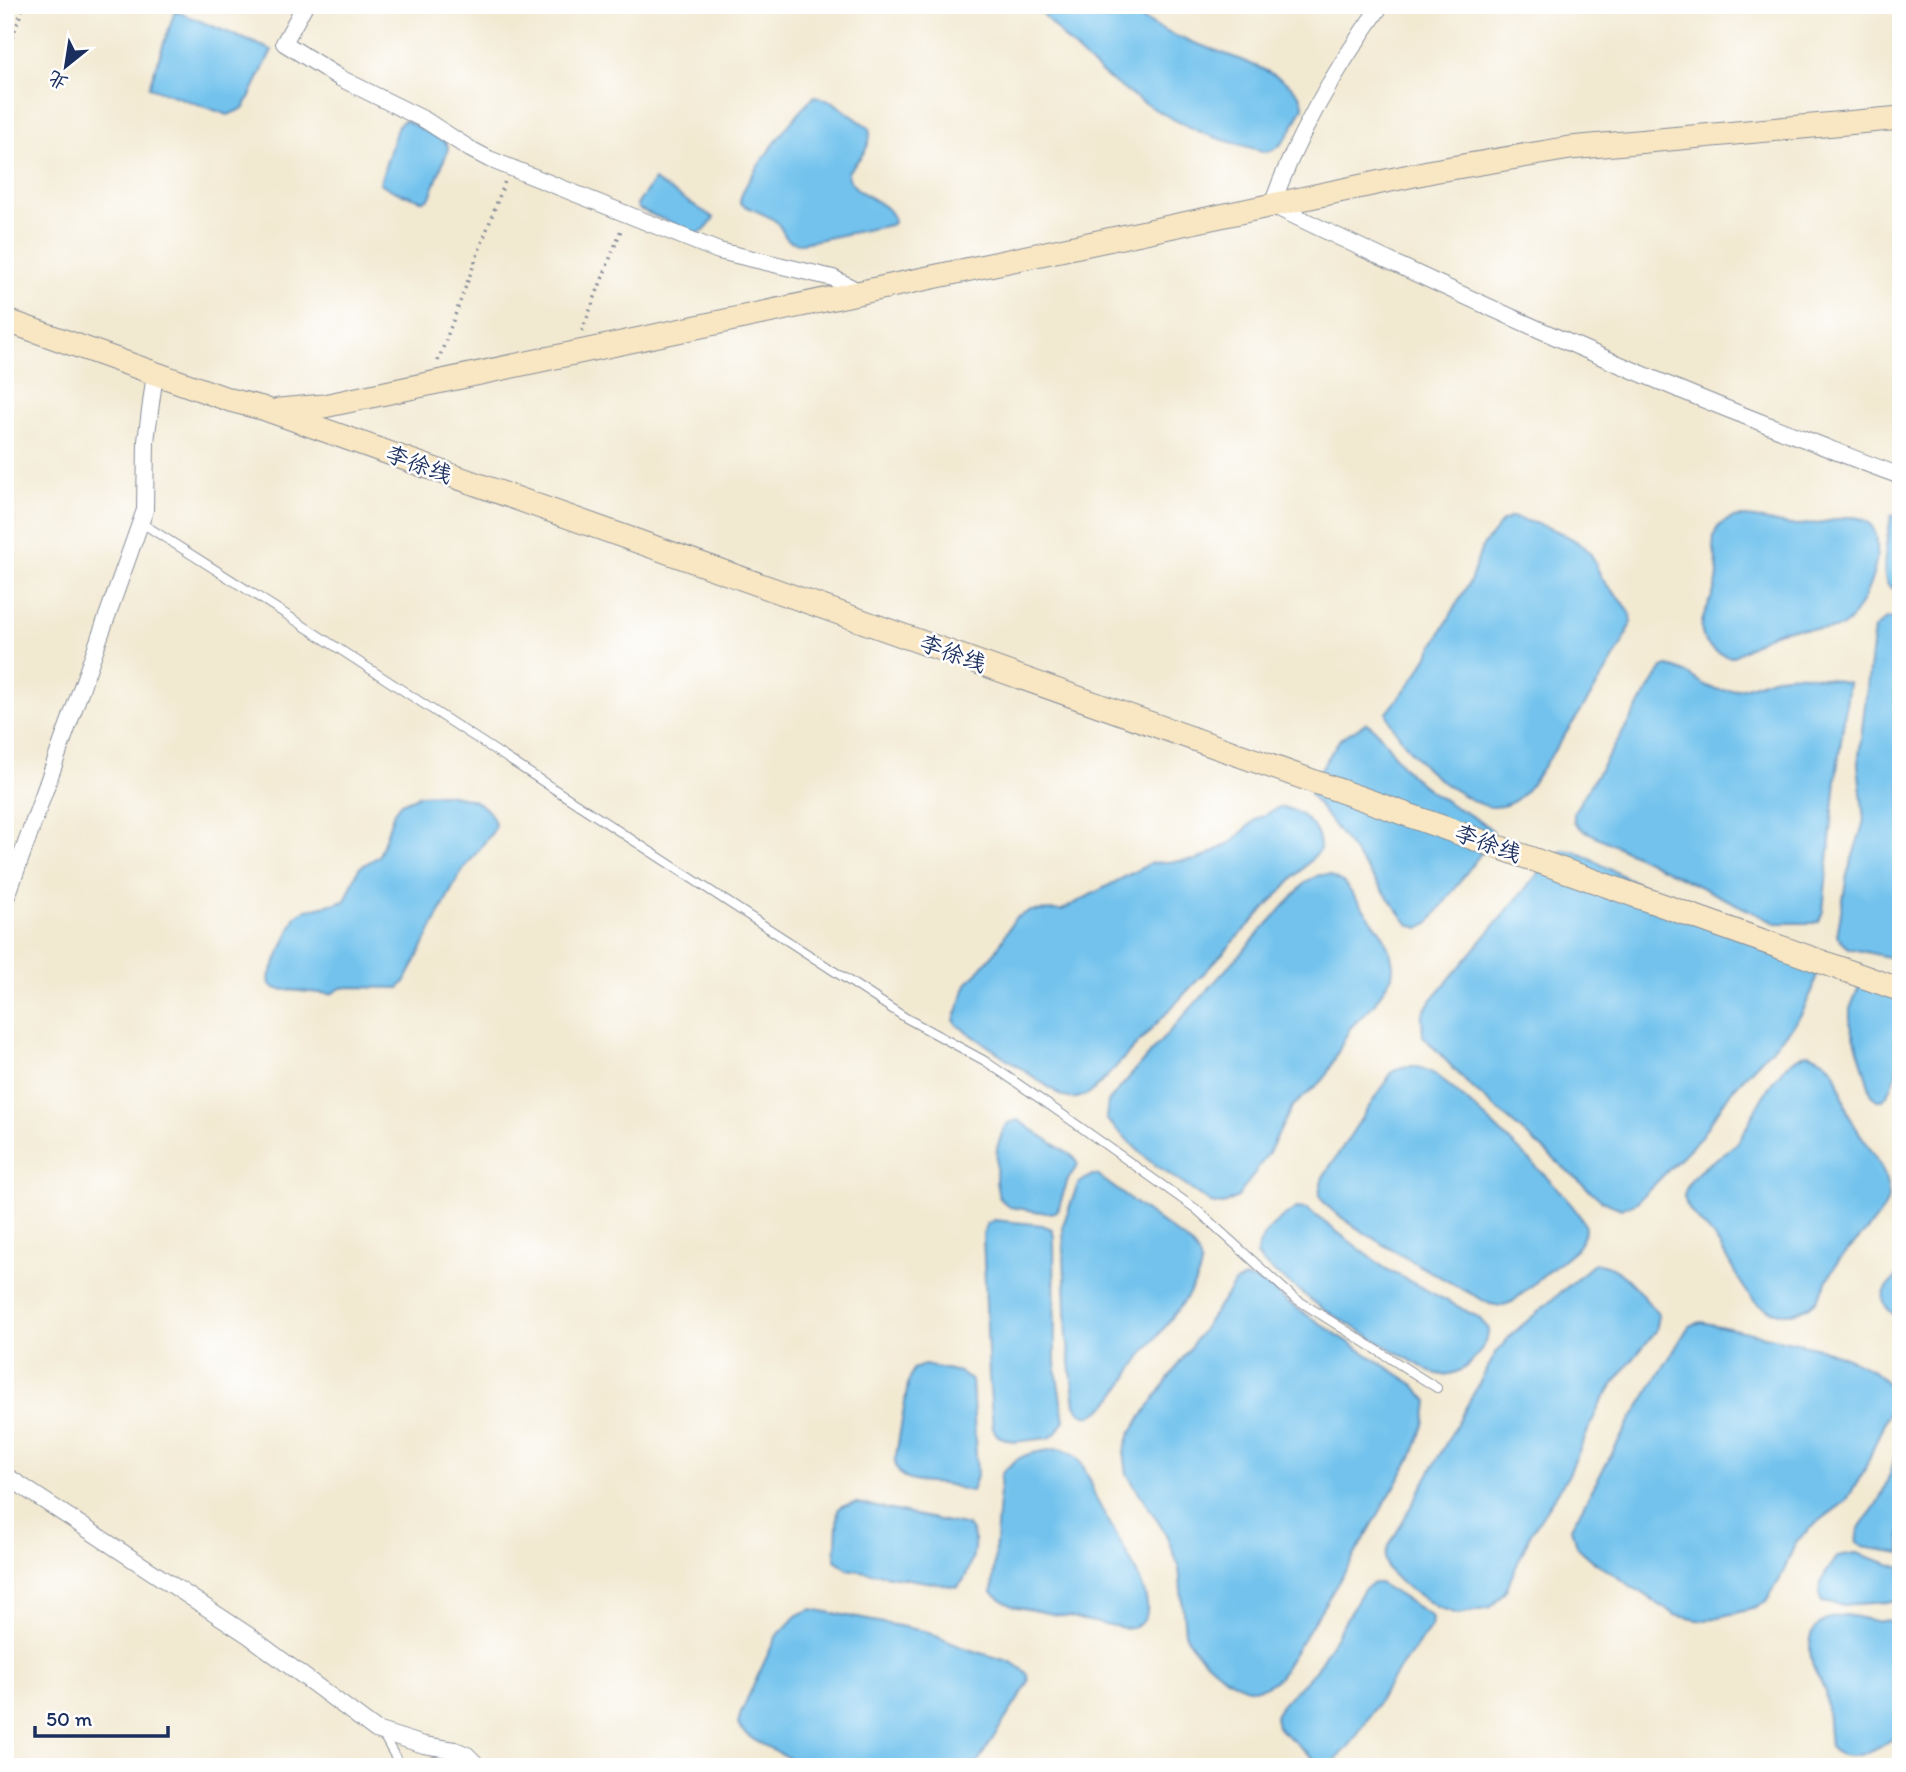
<svg xmlns="http://www.w3.org/2000/svg" width="1906" height="1772" font-family="Itim,'LXGW WenKai TC',sans-serif">
  <style>
    .water { fill: #72c2ed; stroke: #4678a6; stroke-width: 2 }
    .lines { fill: none; stroke-linecap: round; stroke-linejoin: round }
    .lane-casing { stroke: #868c98; stroke-width: 10 }
    .street-casing { stroke: #868c98; stroke-width: 18 }
    .secondary-casing { stroke: #868c98; stroke-width: 25 }
    .path { stroke: #868c98; stroke-width: 3.5; stroke-dasharray: 2 5; stroke-linecap: butt }
    .lane { stroke: #fff; stroke-width: 8 }
    .street { stroke: #fff; stroke-width: 16 }
    .secondary { stroke: #f9e7c3; stroke-width: 23 }
    .labels { text-anchor: middle; dominant-baseline: central; stroke-width: 5; stroke-linejoin: round; paint-order: stroke }
    .street-label { font-size: 23px; fill: #1b2f5e; stroke: #fff }
  </style>
  <rect width="100%" height="100%" fill="#fff"/>
  <filter id="ink" filterUnits="userSpaceOnUse"><feTurbulence type="fractalNoise" baseFrequency=".0143" numOctaves="2"/><feDisplacementMap in="SourceGraphic" scale="14" xChannelSelector="R" yChannelSelector="G"/><feConvolveMatrix kernelMatrix="1 2 1 2 8 2 1 2 1" color-interpolation-filters="sRGB"/></filter>
  <filter id="wash" filterUnits="userSpaceOnUse"><feTurbulence type="fractalNoise" baseFrequency=".00686" numOctaves="4" result="noise"/><feDisplacementMap in="SourceGraphic" scale="28" xChannelSelector="R" yChannelSelector="G"/><feGaussianBlur stdDeviation="1.57" result="paint"/><feColorMatrix in="noise" values="0 0 0 0 0 0 0 0 0 0 0 0 0 0 0 0 0 1.4 0 .05"/><feComposite in="paint" operator="in"/></filter>
  <g filter="url(#wash)">
    <rect width="100%" height="100%" fill="#f2e9d1"/>
    <!-- water -->
    <g class="water">
      <path d="M1036,5H1126C1139,18 1155,27 1171,34C1198,47 1305,73 1303,107C1294,123 1285,151 1265,152C1245,145 1222,141 1203,133C1136,105 1079,62 1036,5Z"/>
      <path d="M175,11L272,50L244,108L228,115L149,87Z"/>
      <path d="M815,96L833,102L869,128C874,145 858,160 848,172C848,197 893,199 894,223L890,225L802,243C780,243 787,230 774,220C764,214 754,210 743,205L740,202C741,182 799,110 815,96Z"/>
      <path d="M405,120L444,141L448,146L447,152L430,197L424,201L394,191L380,183L398,125Z"/>
      <path d="M654,180L714,218C710,225 705,232 697,234L639,209L637,205Z"/>
      <path d="M1896,515H1901V593C1896,590 1890,588 1887,583C1880,570 1889,531 1891,516Z"/>
      <path d="M1511,517C1537,523 1570,532 1589,552C1596,560 1597,572 1604,581C1611,592 1631,606 1631,620C1631,642 1550,756 1533,782C1522,796 1513,806 1494,807C1479,808 1443,783 1432,774C1421,765 1388,725 1387,713L1418,673L1471,579L1482,547L1502,522Z"/>
      <path d="M1851,517C1902,517 1867,611 1843,626C1833,633 1804,627 1790,629C1768,631 1751,648 1732,657C1723,656 1714,651 1708,645C1689,623 1718,598 1718,574C1717,555 1704,530 1728,520C1747,511 1773,525 1792,525C1812,526 1832,520 1851,517Z"/>
      <path d="M1896,618L1901,619V960L1848,948L1837,936L1847,875L1864,821L1858,764L1874,629L1886,619Z"/>
      <path d="M1667,666C1688,668 1701,689 1721,690C1743,692 1759,681 1779,676C1802,671 1826,679 1849,683L1837,770L1823,911L1819,921L1814,923H1775L1583,830L1574,822V812L1662,668Z"/>
      <path d="M1366,723C1381,731 1390,751 1401,764C1415,781 1433,794 1452,805C1466,813 1481,820 1493,831V837L1429,923L1419,928L1409,925L1310,794L1312,783L1340,739Z"/>
      <path d="M443,794C464,796 488,801 495,823L493,831L458,877L405,982L399,988L350,987L341,988L331,994L277,989L270,985L269,977L296,916L306,910L345,901L359,868L379,856L394,812L401,803L420,795Z"/>
      <path d="M1280,807C1301,809 1321,828 1320,850L1094,1090C1083,1097 1075,1101 1062,1096L957,1025L954,1020L967,984L996,951L1015,918L1030,911L1062,910L1151,863L1196,860L1206,856L1232,842L1256,819Z"/>
      <path d="M1564,850L1577,852L1684,908L1814,964L1816,976L1813,989L1802,1013L1791,1028L1732,1090L1699,1139L1637,1202L1621,1209L1602,1201L1468,1084L1423,1036L1422,1016L1428,1004L1553,856Z"/>
      <path d="M1319,875H1330L1344,883L1383,935L1391,955L1393,965L1392,976L1374,1004L1350,1028L1325,1078L1292,1107L1269,1152L1238,1197L1222,1205L1211,1203L1147,1159L1106,1119L1108,1102L1150,1053L1305,883Z"/>
      <path d="M1901,980C1901,1015 1906,1075 1883,1100H1877L1872,1096L1850,1022V1009L1860,984Z"/>
      <path d="M1808,1053C1847,1066 1835,1088 1851,1119C1864,1144 1888,1165 1888,1195C1888,1214 1853,1244 1841,1258C1830,1269 1827,1287 1817,1299C1800,1319 1768,1317 1751,1297C1738,1281 1728,1260 1718,1243C1708,1227 1687,1215 1684,1196C1689,1168 1724,1159 1739,1140C1745,1133 1748,1123 1752,1116C1765,1092 1782,1061 1808,1053Z"/>
      <path d="M1412,1066C1422,1068 1429,1070 1437,1076C1464,1097 1575,1198 1584,1224C1587,1234 1581,1242 1576,1249L1512,1302L1501,1306L1490,1304C1462,1289 1331,1220 1321,1198C1318,1191 1321,1184 1323,1177L1392,1072L1402,1067Z"/>
      <path d="M1018,1120L1075,1158L1078,1165L1068,1179L1059,1207L1055,1212L1047,1213L1010,1207L999,1198L996,1182L997,1148L1004,1128L1008,1123Z"/>
      <path d="M1092,1175H1097L1188,1242C1196,1250 1203,1258 1200,1270C1194,1294 1159,1334 1143,1354C1130,1371 1121,1392 1105,1406C1102,1409 1095,1414 1091,1415C1084,1417 1078,1411 1075,1405L1067,1337L1063,1225L1078,1184Z"/>
      <path d="M1296,1208L1307,1209L1386,1269L1478,1317L1489,1329C1485,1355 1458,1383 1431,1372L1323,1309L1264,1264L1257,1255C1258,1234 1280,1219 1296,1208Z"/>
      <path d="M994,1220L1042,1225L1052,1229L1054,1237L1055,1363L1064,1420L1056,1433L1049,1438L1013,1442L998,1436L993,1429L989,1376L983,1235L987,1224Z"/>
      <path d="M1594,1264C1622,1263 1642,1297 1659,1315L1656,1331L1617,1379L1599,1406L1568,1476L1531,1533L1505,1592L1490,1608L1458,1614L1437,1607L1400,1582L1387,1569L1385,1559L1388,1548L1496,1353L1511,1335Z"/>
      <path d="M1901,1273V1319C1875,1304 1880,1291 1901,1273Z"/>
      <path d="M1245,1278C1263,1280 1274,1291 1287,1302L1413,1384L1428,1401C1426,1440 1401,1475 1382,1508C1350,1566 1314,1621 1279,1677C1272,1683 1265,1689 1255,1689C1230,1687 1194,1655 1185,1633L1179,1567L1166,1534L1127,1474L1124,1451L1130,1434L1235,1283Z"/>
      <path d="M1701,1322L1820,1348C1844,1356 1888,1370 1894,1398L1864,1471L1846,1501L1809,1529L1796,1542L1779,1581L1766,1601L1756,1608L1702,1621L1675,1615L1592,1560L1576,1546L1571,1528L1627,1426L1689,1326Z"/>
      <path d="M924,1365L960,1372L972,1381L977,1476L972,1491C964,1491 957,1487 949,1485C930,1481 899,1488 895,1462L908,1384L913,1369Z"/>
      <path d="M1901,1438V1553L1863,1547L1857,1543C1854,1527 1868,1518 1876,1505C1888,1485 1894,1460 1901,1438Z"/>
      <path d="M1059,1449C1066,1451 1073,1454 1078,1459C1088,1470 1090,1485 1096,1498C1108,1524 1150,1584 1147,1611C1146,1624 1136,1627 1124,1628L1012,1606L992,1593L1001,1475C1018,1453 1032,1452 1059,1449Z"/>
      <path d="M857,1503L968,1526C982,1536 970,1578 957,1587L848,1569L835,1560L838,1509L841,1506Z"/>
      <path d="M1856,1553L1901,1568V1601L1841,1605L1822,1602C1813,1585 1829,1569 1838,1556Z"/>
      <path d="M1374,1583H1379L1429,1614L1432,1618L1431,1627C1417,1646 1402,1664 1389,1684C1370,1712 1356,1747 1327,1766L1321,1765L1277,1727L1275,1716L1280,1707L1315,1671L1364,1589Z"/>
      <path d="M812,1609L924,1631L961,1647L1011,1662L1027,1673L1029,1680L1026,1687L977,1763L969,1767H804C788,1754 744,1741 738,1724L741,1712L776,1637L797,1615Z"/>
      <path d="M1846,1615L1876,1621L1901,1620V1734C1880,1746 1850,1769 1830,1747C1828,1729 1828,1710 1825,1692C1823,1682 1814,1673 1812,1663C1805,1632 1817,1618 1846,1615Z"/>
    </g>
  </g>
  <g filter="url(#ink)">
    <g class="lines">
      <defs>
        <g id="lane">
          <path d="M140,522L287,615L906,1018L985,1061L1062,1114L1196,1209L1293,1297L1437,1388"/>
          <path d="M382,1733L401,1767"/>
        </g>
        <g id="street">
          <path d="M305,5L284,43L340,78L425,120L470,149L489,159L719,251L833,278L858,291"/>
          <path d="M1381,5C1337,67 1297,133 1272,205C1448,290 1624,371 1807,440C1838,452 1869,465 1901,476"/>
          <path d="M5,902L145,510L146,441L155,373"/>
          <path d="M5,1475L248,1635L376,1730L424,1745L455,1750L467,1755L479,1767"/>
        </g>
        <g id="secondary">
          <path d="M5,320L230,400L262,408L1901,990"/>
          <path d="M279,410L324,406L1433,171L1570,148L1901,118"/>
        </g>
      </defs>
      <!-- lane casing -->
      <use href="#lane" class="lane-casing"/>
      <!-- street casing -->
      <use href="#street" class="street-casing"/>
      <!-- secondary casing -->
      <use href="#secondary" class="secondary-casing"/>
      <!-- path -->
      <g class="path">
        <path d="M5,57L24,5"/>
        <path d="M582,331L621,230"/>
        <path d="M438,361L505,181"/>
      </g>
      <!-- lane -->
      <use href="#lane" class="lane"/>
      <!-- street -->
      <use href="#street" class="street"/>
      <!-- secondary -->
      <use href="#secondary" class="secondary"/>
    </g>
  </g>
  <g class="labels">
    <!-- street labels -->
    <g class="street-label">
      <text transform="translate(419 464) rotate(20)">李徐线</text>
      <text transform="translate(953 653) rotate(20)">李徐线</text>
      <text transform="translate(1488 843) rotate(20)">李徐线</text>
    </g>
  </g>
  <!-- margin -->
  <rect width="1906" height="1772" fill="none" stroke="#fff" stroke-width="28"/>
  <!-- north arrow -->
  <g transform="translate(66 66) rotate(210)" stroke="#ffffff" stroke-width="5" paint-order="stroke">
  <path d="M0-5L12 26L0 18L-12 26Z" fill="#1b2f5e"/>
  <text y="-10" font-size="19" font-weight="bold" text-anchor="middle" fill="#1b2f5e">北</text>
  </g>
  <!-- scale -->
  <path d="M35 1726v10h133v-10" fill="none" stroke="#1b2f5e" stroke-width="3.5"/>
  <text x="46" y="1726" font-size="21" fill="#1b2f5e" stroke="#ffffff" stroke-width="5" paint-order="stroke">50 m</text>
</svg>
